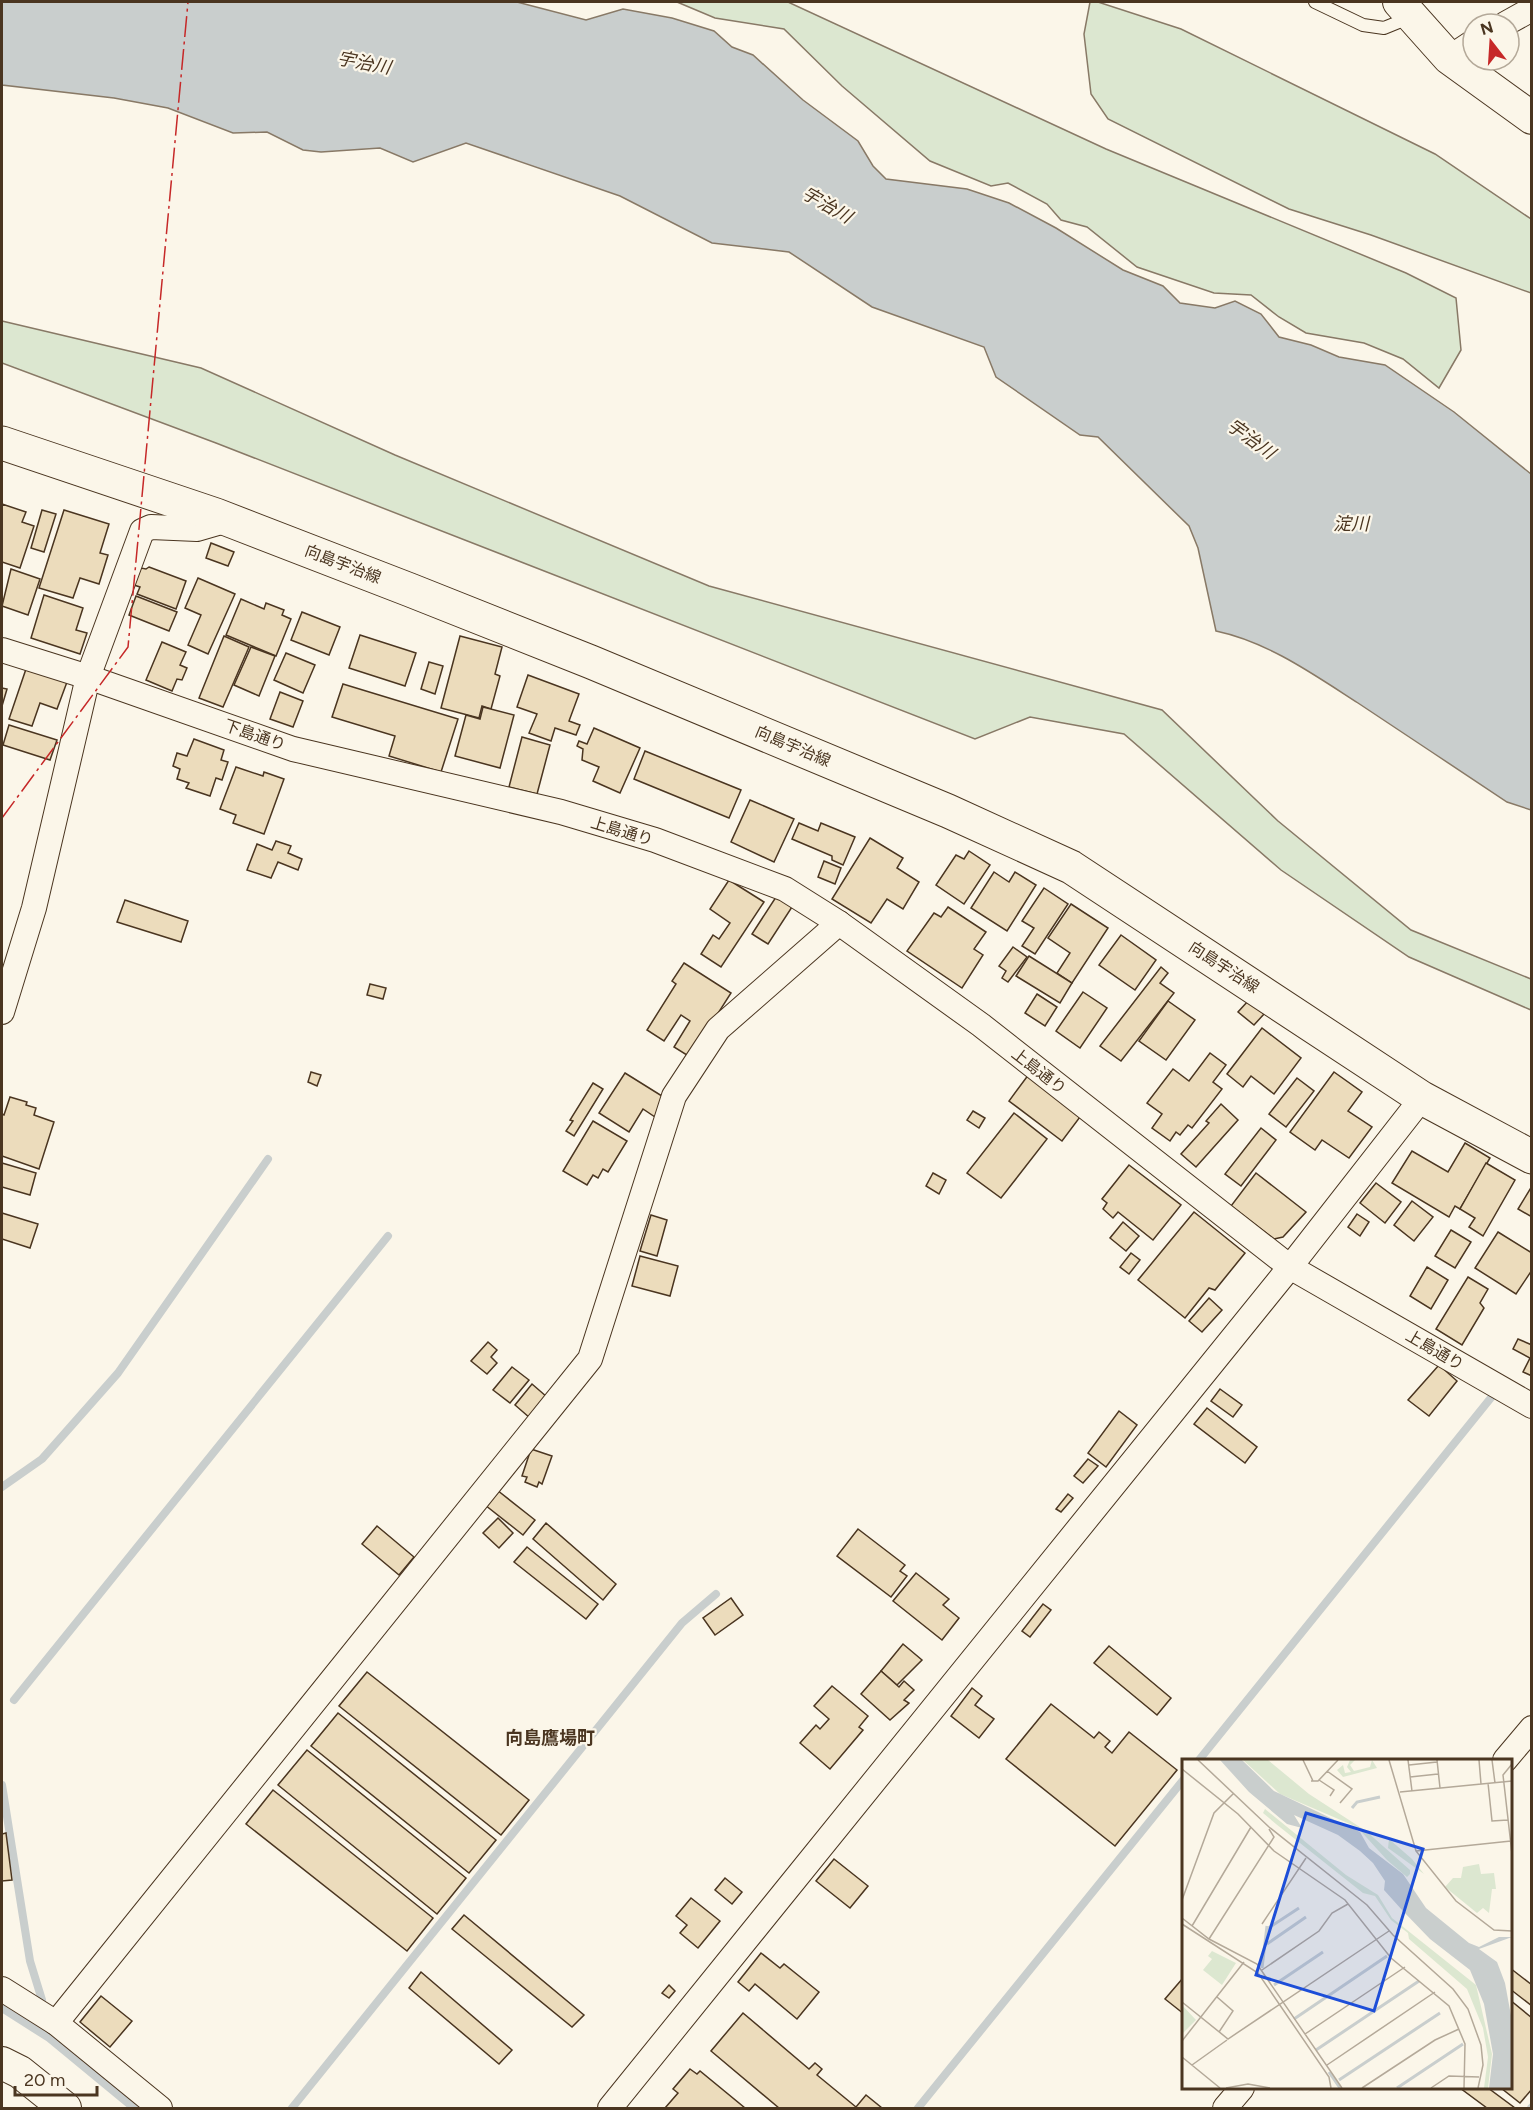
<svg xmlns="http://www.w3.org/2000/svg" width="1533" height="2110" font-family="Figtree,'Noto Sans JP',sans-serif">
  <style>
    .green { fill: #dce7d0; stroke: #887966; stroke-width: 1.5 }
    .water { fill: #c9cecd; stroke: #887966; stroke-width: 1.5 }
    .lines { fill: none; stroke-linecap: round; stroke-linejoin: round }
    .stream { stroke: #c9cecd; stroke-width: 8 }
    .building { fill: #ecdcbc; stroke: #4a3520; stroke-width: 1.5 }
    .service-casing { stroke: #4a3520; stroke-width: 14 }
    .minor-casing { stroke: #4a3520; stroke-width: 26 }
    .tertiary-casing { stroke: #4a3520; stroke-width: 34 }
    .secondary-casing { stroke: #4a3520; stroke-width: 35 }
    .service { stroke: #fbf6e9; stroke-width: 12 }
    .minor { stroke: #fbf6e9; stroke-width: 24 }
    .tertiary { stroke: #fbf6e9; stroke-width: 32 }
    .secondary { stroke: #fbf6e9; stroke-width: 33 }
    .power { stroke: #c62828; stroke-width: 1.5; stroke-dasharray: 21 4.5 3 4.5; stroke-linecap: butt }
    .labels { text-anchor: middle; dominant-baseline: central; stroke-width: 4.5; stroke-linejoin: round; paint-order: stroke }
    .street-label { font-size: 16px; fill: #4a3520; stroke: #fbf6e9 }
    .water-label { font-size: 18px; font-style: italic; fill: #4a3520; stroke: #fbf6e9 }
    .neighbourhood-label { font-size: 18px; font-weight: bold; fill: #4a3520; stroke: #fbf6e9 }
    .inset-river { fill: none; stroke: #c9cecd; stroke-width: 3 }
    .inset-road { fill: none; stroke: #b4a999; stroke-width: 1.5 }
    .view { fill: #1d4ed8; fill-opacity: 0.15; stroke: #1d4ed8; stroke-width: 3 }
    .inset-edge { fill: none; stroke: #4a3520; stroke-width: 3 }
  </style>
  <rect width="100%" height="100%" fill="#fbf6e9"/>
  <!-- green -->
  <g class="green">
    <path d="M677,2H788L1106,149L1406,273L1456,298L1461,350L1439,388L1403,359L1364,343L1306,333L1279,317L1251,295L1214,293L1137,267L1087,227L1061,220L1047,204L1008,183L991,186L930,161L842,86L784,29L715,18Z"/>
    <path d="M1090,2H1098L1181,29L1435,154L1531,219V293L1371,235L1289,209L1108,119L1091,94L1084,34Z"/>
    <path d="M2,321L201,368L395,455L709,586L1162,710L1278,821L1411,930L1531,979V1010L1409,957L1281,870L1124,734L1030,717L975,739L216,443L2,363Z"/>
  </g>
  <!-- water -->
  <path class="water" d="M2,2H517L586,20L623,9L672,18L714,31L732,47L753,55L803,100L858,141L873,166L886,179L967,189L1009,203L1056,228L1123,270L1163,286L1180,303L1215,308L1235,301L1261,314L1279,337L1311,345L1339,357L1385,365L1454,412L1531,474V810L1507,802C1457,769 1408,736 1358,703C1313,674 1268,642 1216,631L1198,548L1189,526L1098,437L1080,435L996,377L984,347L872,307L789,252L712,243L620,196L466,143L413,162L380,148L321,152L303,150L267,132L233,133L168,108L114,98L2,85Z"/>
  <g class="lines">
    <!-- stream -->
    <g class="stream">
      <path d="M2,1487L42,1459L118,1373L268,1159"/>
      <path d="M14,1700L388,1236"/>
      <path d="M1199,1760L1494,1394"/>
      <path d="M2,1785L30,1961L42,2000"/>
      <path d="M2,2008L49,2038L134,2108"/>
      <path d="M292,2108L682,1623L716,1594"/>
      <path d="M918,2108L1184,1779"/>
      <path d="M1531,2108L1532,2107"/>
    </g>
  </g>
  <!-- building -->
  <g class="building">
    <path d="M2,504L26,512L22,522L34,526L20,568L2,562Z"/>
    <path d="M42,510L56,514L44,552L31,548Z"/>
    <path d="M64,510L109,524L100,553L108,555L99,584L80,578L73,598L39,588Z"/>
    <path d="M211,543L234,552L228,566L206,558Z"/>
    <path d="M149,567L186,581L176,609L137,594L140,587L134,585L141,568L146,569Z"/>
    <path d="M11,569L40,579L28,615L2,606Z"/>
    <path d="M198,578L235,594L208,654L188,645L201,615L185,608Z"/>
    <path d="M44,595L83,608L76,630L87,633L80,654L31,638Z"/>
    <path d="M136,596L177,612L169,631L129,615Z"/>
    <path d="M241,599L264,609L266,603L284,610L282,615L291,619L276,656L226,635Z"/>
    <path d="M302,612L340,627L329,655L291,640Z"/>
    <path d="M360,635L416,653L405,686L349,668Z"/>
    <path d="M224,636L249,647L223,707L199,698Z"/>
    <path d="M460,636L502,647L495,674L500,676L491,709L482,706L479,718L441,708Z"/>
    <path d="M162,642L186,652L180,665L187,668L182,680L177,679L172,691L146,680Z"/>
    <path d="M251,647L275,656L259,696L234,685Z"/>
    <path d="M286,653L315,665L303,693L274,680Z"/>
    <path d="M429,662L443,666L435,694L421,689Z"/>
    <path d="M26,669L67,682L57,709L40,703L32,726L9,719Z"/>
    <path d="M528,675L579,694L569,721L580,725L576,735L555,728L551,741L529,733L537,714L517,707Z"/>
    <path d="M343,684L458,719L441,772L389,756L395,736L332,717Z"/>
    <path d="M2,688L7,689L2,706Z"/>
    <path d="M280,692L303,701L293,727L270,719Z"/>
    <path d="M483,707L514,715L500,768L455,756L466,715L480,719Z"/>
    <path d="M9,725L57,740L50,760L3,745Z"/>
    <path d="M594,728L640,748L620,793L593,781L599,767L582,760L583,749L577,746L579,741L587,744Z"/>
    <path d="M522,737L550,745L537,794L509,787Z"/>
    <path d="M194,739L224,750L221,760L228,762L222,780L216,778L210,796L186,788L189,783L177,779L180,769L173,766L177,753L187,756Z"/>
    <path d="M645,751L741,790L729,818L634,779Z"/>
    <path d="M236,767L263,776L264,772L284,779L264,834L233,823L236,815L220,809Z"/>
    <path d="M750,800L794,819L774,862L731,842Z"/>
    <path d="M799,823L818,831L821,823L855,837L843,865L832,860V856L792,839Z"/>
    <path d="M870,838L903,858L897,868L919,882L903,909L887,899L871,923L832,899Z"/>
    <path d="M276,841L291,846L288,853L302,859L298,870L278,862L271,878L247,870L257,844L272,850Z"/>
    <path d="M969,851L990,865L964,904L936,885L956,855L964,859Z"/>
    <path d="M824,861L841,868L835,884L818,877Z"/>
    <path d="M994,872L1009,882L1015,872L1036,885L1007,931L971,908Z"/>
    <path d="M729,880L764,902L721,967L701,954L713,935L719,939L730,923L710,909Z"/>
    <path d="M1044,888L1068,904L1035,954L1022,946L1034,928L1022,921Z"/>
    <path d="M776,897L792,907L768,944L752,934Z"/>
    <path d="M125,900L188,921L181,942L117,922Z"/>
    <path d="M1071,904L1108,928L1072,983L1057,973L1070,953L1048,938Z"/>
    <path d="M948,907L986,932L974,949L983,955L962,988L907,951L934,913L941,917Z"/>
    <path d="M1121,935L1156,960L1135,990L1099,965Z"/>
    <path d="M1013,947L1027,957L1008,982L1002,978L1006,971L999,966Z"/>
    <path d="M1029,956L1072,983L1060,1003L1016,976Z"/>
    <path d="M684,963L731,993L690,1057L674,1047L690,1021L681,1015L664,1041L647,1030L676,984L672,981Z"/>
    <path d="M1161,967L1168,973L1160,983L1174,993L1121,1061L1100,1046Z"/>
    <path d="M370,984L386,988L383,999L367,995Z"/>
    <path d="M1083,992L1107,1008L1080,1048L1056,1031Z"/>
    <path d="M1037,994L1057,1007L1045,1026L1025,1013Z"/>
    <path d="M1168,1001L1195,1020L1166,1060L1139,1041Z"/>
    <path d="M1248,1001L1264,1014L1254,1025L1238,1012Z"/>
    <path d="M1262,1028L1301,1058L1274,1094L1251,1076L1243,1087L1227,1074Z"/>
    <path d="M1210,1053L1226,1065L1213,1082L1222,1089L1192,1128L1188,1125L1180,1135L1176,1132L1170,1141L1152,1128L1162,1114L1147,1103L1173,1069L1189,1081Z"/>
    <path d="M311,1072L321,1075L317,1086L308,1082Z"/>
    <path d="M1334,1072L1362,1092L1348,1111L1372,1127L1349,1158L1322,1140L1315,1150L1290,1132Z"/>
    <path d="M625,1073L670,1101L658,1119L643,1109L629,1132L599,1113Z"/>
    <path d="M1029,1074L1083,1113L1062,1141L1009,1101Z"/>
    <path d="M1297,1078L1314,1091L1286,1127L1269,1114Z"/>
    <path d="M593,1083L603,1089L574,1136L566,1131L573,1121L570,1120Z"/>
    <path d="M10,1097L27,1102L26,1105L36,1108L34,1115L54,1122L39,1169L2,1156V1114L4,1115Z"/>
    <path d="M1221,1104L1238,1120L1196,1167L1181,1154L1209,1123L1206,1121Z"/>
    <path d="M973,1111L985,1118L979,1128L967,1120Z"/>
    <path d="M1014,1113L1047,1139L1001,1198L967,1173Z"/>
    <path d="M593,1121L627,1141L608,1172L603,1169L598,1178L593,1175L587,1185L563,1171Z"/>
    <path d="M1261,1128L1276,1140L1241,1186L1225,1174Z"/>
    <path d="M1465,1143L1490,1158L1460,1209L1455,1206L1449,1217L1392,1183L1412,1151L1448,1172Z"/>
    <path d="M2,1163L36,1173L30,1195L2,1187Z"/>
    <path d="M1486,1163L1515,1180L1483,1236L1469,1227L1475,1218L1460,1209Z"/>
    <path d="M1129,1165L1181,1205L1153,1240L1118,1212L1113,1218L1103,1209L1107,1203L1102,1199Z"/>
    <path d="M933,1173L946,1180L939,1194L926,1186Z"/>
    <path d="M1256,1173L1306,1212L1283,1237L1274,1239L1231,1206Z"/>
    <path d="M1376,1183L1401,1202L1385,1223L1360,1203Z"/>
    <path d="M1532,1186V1217L1518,1209Z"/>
    <path d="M1412,1201L1433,1217L1414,1241L1394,1225Z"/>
    <path d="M1194,1212L1245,1253L1215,1290L1209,1288L1185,1318L1138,1280Z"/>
    <path d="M2,1213L38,1224L30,1248L2,1239Z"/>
    <path d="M1357,1214L1369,1222L1360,1236L1348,1227Z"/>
    <path d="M651,1215L667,1220L657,1256L640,1251Z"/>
    <path d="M1123,1222L1139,1236L1126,1251L1110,1238Z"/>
    <path d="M1451,1230L1471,1242L1455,1268L1435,1256Z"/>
    <path d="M1498,1232L1532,1253V1270L1516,1294L1475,1268Z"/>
    <path d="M1131,1253L1140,1260L1129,1274L1120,1267Z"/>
    <path d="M640,1256L678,1266L670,1296L632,1286Z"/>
    <path d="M1427,1267L1448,1280L1431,1309L1410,1296Z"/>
    <path d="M1468,1277L1488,1289L1480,1303L1484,1308L1462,1345L1436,1329Z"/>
    <path d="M1209,1298L1222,1310L1202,1332L1189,1321Z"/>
    <path d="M1518,1339L1532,1345V1376L1523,1372L1530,1358L1513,1349Z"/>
    <path d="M488,1342L497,1350L491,1357L497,1363L487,1374L471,1361Z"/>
    <path d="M1439,1365L1457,1381L1429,1416L1408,1400Z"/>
    <path d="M512,1367L529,1380L510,1403L493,1390Z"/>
    <path d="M532,1384L547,1397L530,1418L515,1405Z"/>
    <path d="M1220,1389L1242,1405L1233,1417L1211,1401Z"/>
    <path d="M1207,1408L1257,1447L1245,1463L1194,1424Z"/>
    <path d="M1119,1411L1137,1425L1106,1467L1088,1453Z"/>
    <path d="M531,1449L552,1456L542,1484L539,1482L537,1487L525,1482L527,1477L522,1476Z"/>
    <path d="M1088,1459L1098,1466L1083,1483L1074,1476Z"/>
    <path d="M497,1490L535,1520L523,1535L485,1505Z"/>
    <path d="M1068,1494L1073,1498L1061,1512L1056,1509Z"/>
    <path d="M498,1518L513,1533L499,1548L483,1533Z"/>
    <path d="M546,1523L616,1584L603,1600L533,1539Z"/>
    <path d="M377,1526L414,1557L399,1575L362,1544Z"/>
    <path d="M858,1529L905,1565L900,1571L907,1576L891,1597L837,1556Z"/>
    <path d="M527,1547L598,1604L586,1619L514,1562Z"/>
    <path d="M916,1573L949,1599L943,1605L959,1618L942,1640L893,1601Z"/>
    <path d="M731,1598L743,1615L715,1635L703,1618Z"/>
    <path d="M1043,1604L1051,1610L1030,1637L1022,1631Z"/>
    <path d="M903,1644L922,1660L897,1685L881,1671Z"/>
    <path d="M1109,1646L1171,1698L1157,1715L1094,1663Z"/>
    <path d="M881,1671L899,1687L904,1681L914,1690L904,1700L909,1703L890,1720L861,1694Z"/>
    <path d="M367,1672L529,1800L501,1835L339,1706Z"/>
    <path d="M832,1686L868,1716L859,1727L863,1730L830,1769L800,1743L816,1725L820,1729L829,1719L814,1706Z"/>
    <path d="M972,1688L982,1696L975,1705L994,1719L979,1738L951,1716Z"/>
    <path d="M1051,1704L1094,1738L1099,1732L1110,1741L1105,1747L1112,1753L1129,1732L1177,1770L1115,1846L1006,1759Z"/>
    <path d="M338,1713L496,1840L469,1873L311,1746Z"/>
    <path d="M307,1750L466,1878L437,1914L278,1785Z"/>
    <path d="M273,1790L433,1918L407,1951L246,1824Z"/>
    <path d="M6,1833L12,1880L2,1881V1834Z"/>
    <path d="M834,1859L868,1886L850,1908L816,1881Z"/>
    <path d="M725,1878L742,1892L732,1904L715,1890Z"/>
    <path d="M691,1898L720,1921L698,1948L680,1933L687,1925L676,1916Z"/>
    <path d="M464,1915L584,2015L572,2027L452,1929Z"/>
    <path d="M761,1953L780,1968L784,1964L819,1992L797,2019L755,1984L749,1991L738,1982Z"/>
    <path d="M1510,1968L1532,1985V2006L1510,1989Z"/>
    <path d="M421,1972L512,2050L499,2064L409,1988Z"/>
    <path d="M1183,1978H1184V2014L1165,1999Z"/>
    <path d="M669,1985L675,1991L669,1998L662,1993Z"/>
    <path d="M101,1996L132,2021L110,2047L80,2022Z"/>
    <path d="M1510,2000L1532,2018V2089L1520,2103L1501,2088H1510Z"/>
    <path d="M743,2013L809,2069L815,2063L822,2069L817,2075L856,2107L866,2095L882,2108H779L711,2051Z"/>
    <path d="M690,2069L697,2074L700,2071L745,2108H665L678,2093L673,2089Z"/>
    <path d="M1460,2088H1488L1515,2108H1487Z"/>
  </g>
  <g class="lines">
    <defs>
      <path id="service" d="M1315,2L1363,25L1384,28L1411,17"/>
      <g id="minor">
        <path d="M1505,24L1532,9"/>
        <path d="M1449,58L1473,42"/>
        <path d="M2,650L88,677L293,749L561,812L655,840L785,889L839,923L981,1025L1290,1267L1532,1406"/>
        <path d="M2,1012L34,908L88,677L142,531L151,527L197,529L228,520"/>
        <path d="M1505,1760L1532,1728"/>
        <path d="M2,1989L56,2023L160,2108"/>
        <path d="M56,2023L590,1359L674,1096L718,1029L839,923"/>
        <path d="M610,2108L1290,1267L1422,1098"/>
        <path d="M1225,2108L1242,2088"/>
      </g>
      <g id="tertiary">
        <path d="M1399,2L1449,58L1532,118"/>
        <path d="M2,2063L20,2072L65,2108"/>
      </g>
      <path id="secondary" d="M2,443L216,515L410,590L591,662L948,811L1071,867L1422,1098L1532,1157"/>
    </defs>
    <!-- service casing -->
    <use href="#service" class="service-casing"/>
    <!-- minor casing -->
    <use href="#minor" class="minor-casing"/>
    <!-- tertiary casing -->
    <use href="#tertiary" class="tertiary-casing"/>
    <!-- secondary casing -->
    <use href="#secondary" class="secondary-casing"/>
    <!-- service -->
    <use href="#service" class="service"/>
    <!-- minor -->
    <use href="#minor" class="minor"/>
    <!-- tertiary -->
    <use href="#tertiary" class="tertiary"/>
    <!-- secondary -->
    <use href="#secondary" class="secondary"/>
    <!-- power -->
    <path class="power" d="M2,818L128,647L188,2"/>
  </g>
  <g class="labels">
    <!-- street labels -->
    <g class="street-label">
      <text transform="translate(343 564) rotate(21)">向島宇治線</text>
      <text transform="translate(255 735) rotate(19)">下島通り</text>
      <text transform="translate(793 746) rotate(23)">向島宇治線</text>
      <text transform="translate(622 831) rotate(17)">上島通り</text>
      <text transform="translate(1224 967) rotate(33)">向島宇治線</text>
      <text transform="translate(1039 1071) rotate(38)">上島通り</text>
      <text transform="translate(1435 1350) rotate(30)">上島通り</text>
    </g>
    <!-- water labels -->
    <g class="water-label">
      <text transform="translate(364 63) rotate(11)">宇治川</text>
      <text transform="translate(827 205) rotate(30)">宇治川</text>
      <text transform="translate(1251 439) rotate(36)">宇治川</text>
      <text x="1351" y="524">淀川</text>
    </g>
    <!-- neighbourhood labels -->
    <g class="neighbourhood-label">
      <text x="550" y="1738">向島鷹場町</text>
    </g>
  </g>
  <!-- overview -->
  <g transform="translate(1182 1759)">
    <rect width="330" height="330" fill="#fbf6e9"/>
    <path d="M61,1H86L127,35L184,72L228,111V115L225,118L205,101L175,68L98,35ZM168,1H173L168,6L172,12L188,8L190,1L195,9L161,18L155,11L161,6L163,14L169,13L165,8ZM83,50L164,116L196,136L210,159L294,226L310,295L306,329H302L306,298L301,269L285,230L227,180L226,174L209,161L193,137L181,134L94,65L81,54ZM207,80L230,100L242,115L206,89ZM297,105L299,115L312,114L314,130H310L307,154L301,149L295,154L263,128L271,119H279L281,108ZM30,192L54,204L40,226L21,211L30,200L26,197ZM0,246L14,261L1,274H0Z" fill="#dce7d0"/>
    <path d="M38,1H60L92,32L178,73L187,89L221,115L244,149L287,184L297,188L317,178H330L297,190L315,203L323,224L330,262V329H307L311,295L302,245L288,211L248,180L220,151L202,131L203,122L191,104L178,92L156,76L112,56L120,69L105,65L67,33Z" fill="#c9cecd"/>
    <path class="inset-river" d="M170,49L175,43L198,38M85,170L117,149M85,185L124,158M80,209L85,167M92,226L141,193M112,260L205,197M134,291L237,222M147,313L158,329M157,321L258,254M215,329L281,285"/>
    <path class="inset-road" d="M16,1L87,68L185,146L211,176L271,230L286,250L299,286L301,306L296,329M121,1L131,22M207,1L234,92L274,142L312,171L330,172M226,1L230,32M255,1L258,29M297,1L299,25M310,1L313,24M330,5L321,16L330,95M227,6L255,3M0,10L56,55L92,92L163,141L209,199L267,247L283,285L282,329M145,12L170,30L158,44M228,18L256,15M137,21L152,31L148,37M129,22H136L156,1M306,24L310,62L326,61M218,33L330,22M234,92L329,82M0,141L32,54L51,35M0,159L27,180L75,205L160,329M0,165L76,214L147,318L149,329M80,165L124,99M10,167L69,68M27,180L92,78L87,70M80,211L137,172L150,154L166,145M35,238L51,252L37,273M0,243L46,280L207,172M123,275L223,208M0,282L62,203M0,298L38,329M10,306L45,281M145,306L253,233M44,329L66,325L88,329M180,329L253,281L277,270M249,329L267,317L297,318"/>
    <path class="view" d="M124,54L241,90L192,252L74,216Z"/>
    <rect width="330" height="330" class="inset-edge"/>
  </g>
  <!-- border -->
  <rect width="1533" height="2110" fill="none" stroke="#4a3520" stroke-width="6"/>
  <!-- north arrow -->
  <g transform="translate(1491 42) rotate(343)"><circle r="28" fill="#fbf6e9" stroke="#b4a999" stroke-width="1.5"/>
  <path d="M0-4.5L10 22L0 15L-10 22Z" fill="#c62828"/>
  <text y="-9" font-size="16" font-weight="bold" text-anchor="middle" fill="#4a3520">N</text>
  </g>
  <!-- scale -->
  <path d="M15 2086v9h82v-9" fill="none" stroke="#4a3520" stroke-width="3"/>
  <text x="24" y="2086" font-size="18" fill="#4a3520" stroke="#fbf6e9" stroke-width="4.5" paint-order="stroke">20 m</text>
</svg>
